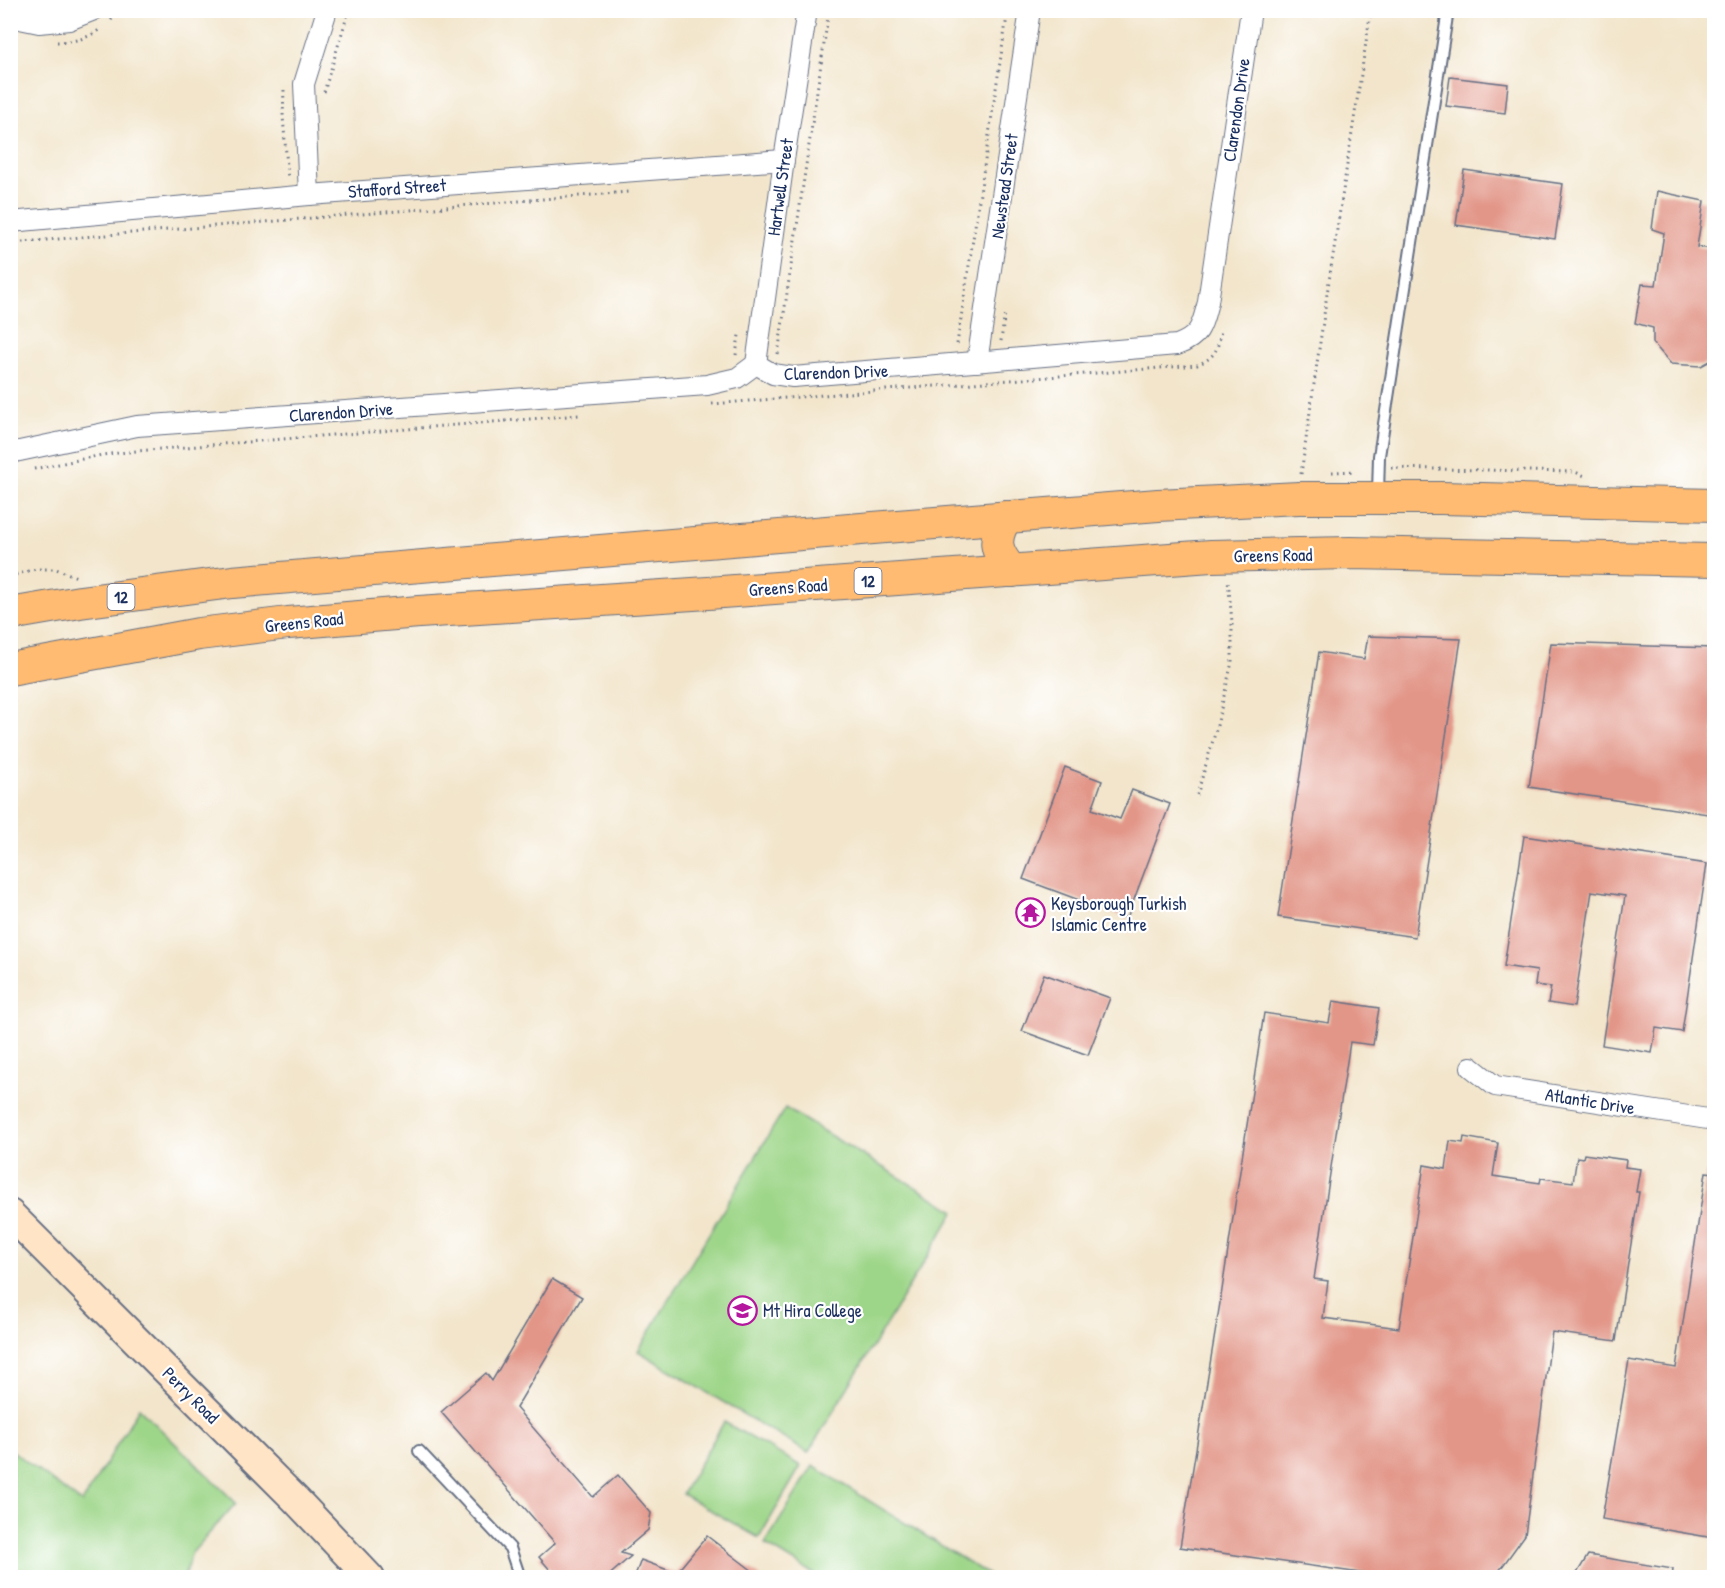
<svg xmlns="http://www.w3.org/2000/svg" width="1725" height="1588" font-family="'Patrick Hand',sans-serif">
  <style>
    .green { fill: #9ed689; stroke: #5c8274; stroke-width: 1.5 }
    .building { fill: #e29688 }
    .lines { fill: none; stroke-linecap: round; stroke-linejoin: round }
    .service-casing { stroke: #666f84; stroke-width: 14 }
    .minor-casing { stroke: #666f84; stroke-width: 22 }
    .secondary-casing { stroke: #666f84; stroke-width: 32 }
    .primary-casing { stroke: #666f84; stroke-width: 34 }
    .path { stroke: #666f84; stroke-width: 3; stroke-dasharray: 1.5 4.5; stroke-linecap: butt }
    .service { stroke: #fff; stroke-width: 10 }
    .minor { stroke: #fff; stroke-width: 20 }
    .secondary { stroke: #ffe4c6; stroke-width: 28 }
    .primary { stroke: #febb71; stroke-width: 32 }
    .labels { text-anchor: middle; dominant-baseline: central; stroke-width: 4.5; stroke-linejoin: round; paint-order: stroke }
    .shield { fill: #fff; stroke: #5f6d8e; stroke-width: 1.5 }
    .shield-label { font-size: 16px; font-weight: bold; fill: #1b2f5e }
    .street-label { font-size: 18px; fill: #1b2f5e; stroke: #fff }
    .poi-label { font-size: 18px; fill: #1b2f5e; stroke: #fff; text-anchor: start }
  </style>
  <rect width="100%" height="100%" fill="#fff"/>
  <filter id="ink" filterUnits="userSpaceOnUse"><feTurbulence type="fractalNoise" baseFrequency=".0167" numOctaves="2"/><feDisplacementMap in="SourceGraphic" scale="12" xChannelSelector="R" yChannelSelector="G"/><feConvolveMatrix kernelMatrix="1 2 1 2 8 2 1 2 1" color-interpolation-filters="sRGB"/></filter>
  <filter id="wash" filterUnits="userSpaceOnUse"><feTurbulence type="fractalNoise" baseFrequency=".008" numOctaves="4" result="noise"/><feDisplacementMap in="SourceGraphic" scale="24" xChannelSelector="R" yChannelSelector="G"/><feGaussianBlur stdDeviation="1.35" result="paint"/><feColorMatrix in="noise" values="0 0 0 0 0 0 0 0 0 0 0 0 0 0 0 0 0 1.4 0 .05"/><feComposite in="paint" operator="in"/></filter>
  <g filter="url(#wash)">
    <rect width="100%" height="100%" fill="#f2e5cb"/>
    <!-- green -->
    <g class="green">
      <path d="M785,1108L955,1211L808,1453L638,1351Z"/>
      <path d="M139,1408L236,1503L191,1554L184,1577H11V1450L82,1503Z"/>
      <path d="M724,1422L801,1466L759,1538L682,1494Z"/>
      <path d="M813,1466L992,1577H819L765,1544Z"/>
    </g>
    <g id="blocks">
      <!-- building -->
      <g class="building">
        <path d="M1450,77L1508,84L1505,113L1446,106Z"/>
        <path d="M1464,170L1563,184L1555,239L1456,225Z"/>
        <path d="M1657,191L1704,201L1697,247L1714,249V359L1701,366L1671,364L1653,343V328L1635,323L1642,284L1656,285L1664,233L1652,229Z"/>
        <path d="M1368,636L1461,639L1415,937L1278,917L1319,652L1364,659Z"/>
        <path d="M1551,643L1714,648V815L1529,787Z"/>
        <path d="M1065,767L1102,781L1092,809L1120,819L1132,790L1170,804L1127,918L1023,879Z"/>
        <path d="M1524,836L1707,864L1682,1032L1656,1028L1652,1053L1602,1045L1625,896L1592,891L1574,1007L1548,1003L1551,987L1535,985L1537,971L1504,966Z"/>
        <path d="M1044,974L1110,998L1088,1055L1022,1031Z"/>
        <path d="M1333,1001L1379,1008L1373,1045L1350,1042L1314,1279L1328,1281L1323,1318L1399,1328L1424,1165L1446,1169L1450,1141L1463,1143L1464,1137L1498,1143L1493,1176L1540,1183L1541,1178L1573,1182L1577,1157L1583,1158L1584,1154L1626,1160L1625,1167L1640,1169L1636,1192H1639L1616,1341L1552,1332L1525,1535L1494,1578H1395L1180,1547L1220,1303L1264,1013L1329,1023Z"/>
        <path d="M1706,1172L1714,1173V1538L1602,1519L1629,1360L1676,1368Z"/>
        <path d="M552,1279L582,1297L516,1408L593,1497L618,1475L651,1513L648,1530L621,1553L631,1556L606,1578H557L539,1557L555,1543L441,1412L486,1373L492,1381Z"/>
        <path d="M707,1536L762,1578H634L641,1560L676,1573Z"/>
        <path d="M1588,1555L1673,1569L1672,1578H1574Z"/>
      </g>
    </g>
  </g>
  <g filter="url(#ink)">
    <use href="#blocks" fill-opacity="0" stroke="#666f84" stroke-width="1.5"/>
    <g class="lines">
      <defs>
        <g id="service">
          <path d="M1378,494L1379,456L1448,10"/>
          <path d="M419,1451L510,1548L520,1578"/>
        </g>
        <g id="minor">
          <path d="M10,17L39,23L69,20L94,10"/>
          <path d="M309,195L304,84L327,10"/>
          <path d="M10,222L309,195L784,160"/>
          <path d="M977,362L1030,10"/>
          <path d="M756,364L773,374L793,377L1177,345C1201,336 1202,325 1208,302L1251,10"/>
          <path d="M756,364L784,160L807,10"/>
          <path d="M10,453L137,426L707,385L737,378L756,364"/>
          <path d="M1471,1067L1495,1086L1714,1120"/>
        </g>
        <path id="secondary" d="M10,1214L296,1500L370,1578"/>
        <g id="primary">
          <path d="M1006,517C993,540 994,550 1012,571"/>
          <path d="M10,614L80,602L232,582L873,528L1158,505L1299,498H1441L1714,505"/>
          <path d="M10,669L199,634L288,623L419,612L708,593L1211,556L1350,553L1714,560"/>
        </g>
      </defs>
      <!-- service casing -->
      <use href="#service" class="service-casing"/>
      <!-- minor casing -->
      <use href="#minor" class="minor-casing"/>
      <!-- secondary casing -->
      <use href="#secondary" class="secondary-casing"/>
      <!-- primary casing -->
      <use href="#primary" class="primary-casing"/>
      <!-- path -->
      <g class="path">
        <path d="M111,20L120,10"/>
        <path d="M57,42C72,42 87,39 99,30"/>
        <path d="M284,90L283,116L288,179"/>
        <path d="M324,92L349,10"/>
        <path d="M10,243L628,192"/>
        <path d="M1001,341L1005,312"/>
        <path d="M957,344L1008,10"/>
        <path d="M778,354L829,10"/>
        <path d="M736,355L739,335"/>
        <path d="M712,404L1197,365C1216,357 1218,349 1221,330"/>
        <path d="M1391,468L1575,472L1585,476"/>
        <path d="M34,469L102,455L136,451L579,415"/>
        <path d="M1332,472L1355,471"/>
        <path d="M1301,474L1327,294L1371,10"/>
        <path d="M10,576L36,569H56L77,577"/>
        <path d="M1197,795L1216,730L1232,662V622L1228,579"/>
      </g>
      <!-- service -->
      <use href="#service" class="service"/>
      <!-- minor -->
      <use href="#minor" class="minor"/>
      <!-- secondary -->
      <use href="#secondary" class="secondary"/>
      <!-- primary -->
      <use href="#primary" class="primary"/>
    </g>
  </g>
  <!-- icons -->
  <defs>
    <symbol id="temple-ring" viewBox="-11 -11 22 22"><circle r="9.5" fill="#fff" stroke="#b5179e" stroke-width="1.5"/><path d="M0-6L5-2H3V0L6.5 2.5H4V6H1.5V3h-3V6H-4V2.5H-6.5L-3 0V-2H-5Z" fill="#b5179e"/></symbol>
    <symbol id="school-ring" viewBox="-11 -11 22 22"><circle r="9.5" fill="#fff" stroke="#b5179e" stroke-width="1.5"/><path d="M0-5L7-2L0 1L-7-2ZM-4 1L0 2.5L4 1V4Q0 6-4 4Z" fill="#b5179e"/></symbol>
  </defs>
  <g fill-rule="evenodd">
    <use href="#temple-ring" x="1014" y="896" width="33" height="33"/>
    <use href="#school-ring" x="726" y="1294" width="33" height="33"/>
  </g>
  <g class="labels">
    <!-- shield labels -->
    <g class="shield">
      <rect x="854.5" y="568" width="27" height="26" rx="4.5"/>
      <rect x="107.5" y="584" width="27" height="26" rx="4.5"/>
    </g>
    <g class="shield-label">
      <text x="868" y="581">12</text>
      <text x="121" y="597">12</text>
    </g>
    <!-- street labels -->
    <g class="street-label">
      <text transform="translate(1236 110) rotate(-82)">Clarendon Drive</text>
      <text transform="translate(1004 186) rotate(-82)">Newstead Street</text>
      <text transform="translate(780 187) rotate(-82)">Hartwell Street</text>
      <text transform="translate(397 188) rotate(-4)">Stafford Street</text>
      <text transform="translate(836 372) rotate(-2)">Clarendon Drive</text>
      <text transform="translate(341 412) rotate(-4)">Clarendon Drive</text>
      <text transform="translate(1273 555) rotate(-1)">Greens Road</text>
      <text transform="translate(788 587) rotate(-4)">Greens Road</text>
      <text transform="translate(304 622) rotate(-6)">Greens Road</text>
      <text transform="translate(1590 1101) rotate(9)">Atlantic Drive</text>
      <text transform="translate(191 1395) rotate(45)">Perry Road</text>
    </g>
    <!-- poi labels -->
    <g class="poi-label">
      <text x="1051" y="903">Keysborough Turkish<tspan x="1051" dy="21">Islamic Centre</tspan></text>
      <text x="763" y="1310">Mt Hira College</text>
    </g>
  </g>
  <!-- margin -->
  <rect width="1725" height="1588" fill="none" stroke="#fff" stroke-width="36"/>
</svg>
